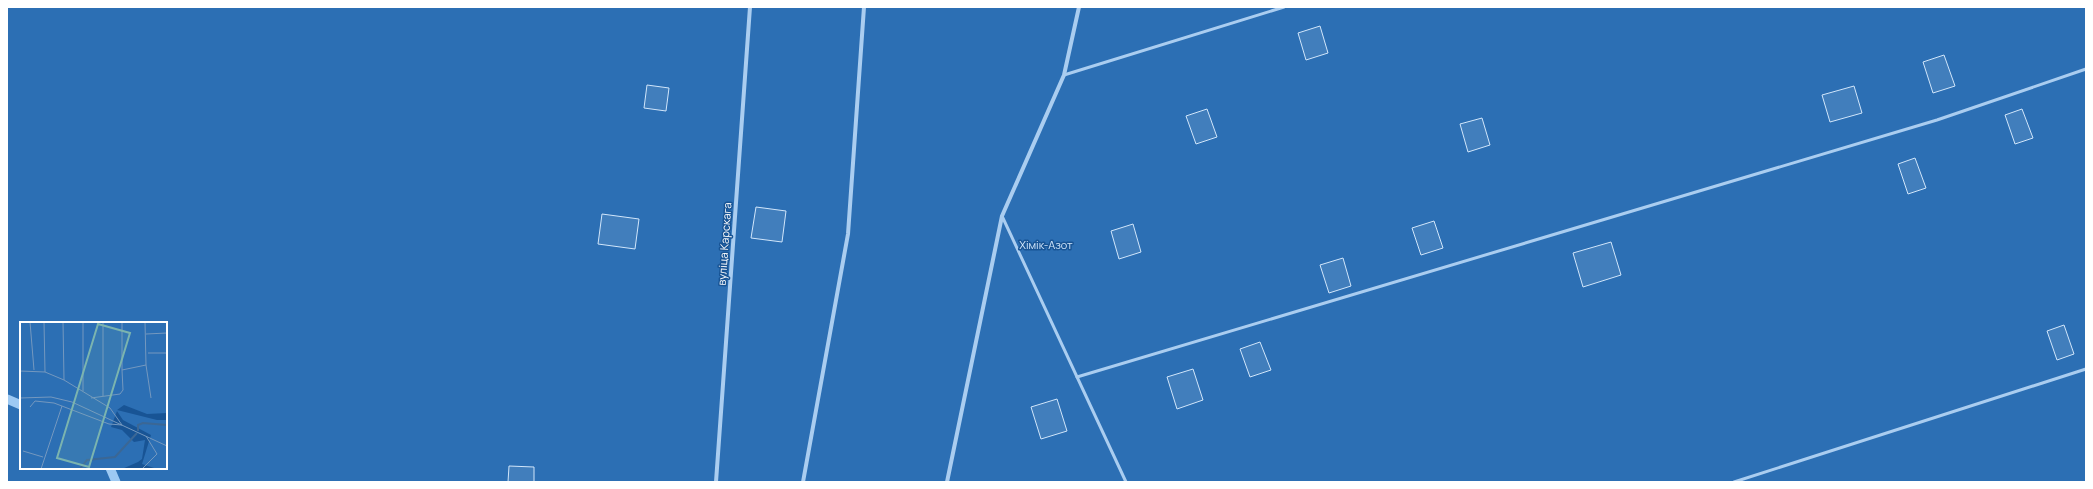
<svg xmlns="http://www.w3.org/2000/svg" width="2093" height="489" font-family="Manrope,sans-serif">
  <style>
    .green { fill: #2c6fb4; fill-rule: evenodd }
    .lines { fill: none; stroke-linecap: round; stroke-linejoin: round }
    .stream { stroke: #9dc9f3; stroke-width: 9 }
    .building { fill: #417ebc; stroke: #d1e6fb }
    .service { stroke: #aacdf0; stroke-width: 3 }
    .minor { stroke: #aacdf0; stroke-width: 4 }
    .labels { text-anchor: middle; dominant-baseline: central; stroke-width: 3; stroke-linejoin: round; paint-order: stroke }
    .street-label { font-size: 11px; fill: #fff; stroke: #185495 }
    .park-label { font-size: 11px; fill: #d1e6fb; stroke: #185495 }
    .inset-river { fill: none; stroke: #3b6795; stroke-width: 2 }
    .inset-road { fill: none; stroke: #7498bf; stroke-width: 1 }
    .view { fill: #7bb4af; fill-opacity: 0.15; stroke: #7bb4af; stroke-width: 2 }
    .inset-edge { fill: none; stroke: #fff; stroke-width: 2 }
  </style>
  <rect width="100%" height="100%" fill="#185495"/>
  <!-- green -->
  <path class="green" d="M7,7H2086V482H7ZM21,323H166V468H21Z"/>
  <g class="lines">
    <!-- stream -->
    <g class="stream">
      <path d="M7,399L21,405"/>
      <path d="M110,468L116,482"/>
    </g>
  </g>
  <!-- building -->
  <g class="building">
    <path d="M1320,26L1328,53L1306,60L1298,33Z"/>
    <path d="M1944,55L1955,86L1933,93L1923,62Z"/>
    <path d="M647,85L669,88L666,111L644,108Z"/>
    <path d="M1854,86L1862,113L1830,122L1822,95Z"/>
    <path d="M1207,109L1217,137L1196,144L1186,116Z"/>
    <path d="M2022,109L2033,138L2015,144L2005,115Z"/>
    <path d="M1482,118L1490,145L1468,152L1460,124Z"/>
    <path d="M1915,158L1926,188L1908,194L1898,164Z"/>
    <path d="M756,207L786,211L782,242L751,238Z"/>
    <path d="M602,214L639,219L635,249L598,244Z"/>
    <path d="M1434,221L1443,248L1421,255L1412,228Z"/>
    <path d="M1133,224L1141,252L1119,259L1111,231Z"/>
    <path d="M1611,242L1621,275L1583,287L1573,253Z"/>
    <path d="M1343,258L1351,286L1329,293L1320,265Z"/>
    <path d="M2064,325L2074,354L2057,360L2047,331Z"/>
    <path d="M1260,342L1271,370L1250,377L1240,349Z"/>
    <path d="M1193,369L1203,400L1177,409L1167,377Z"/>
    <path d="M1057,399L1067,431L1041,439L1031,407Z"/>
    <path d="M509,466L534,467V482H508Z"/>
  </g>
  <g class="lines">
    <!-- service -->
    <g class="service">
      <path d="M1064,75L1284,7"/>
      <path d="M1002,216L1126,482"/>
      <path d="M1077,377L1937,120L2086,69"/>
      <path d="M1734,482L2086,369"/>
    </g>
    <!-- minor -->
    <g class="minor">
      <path d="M716,482L750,7"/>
      <path d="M803,482L848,234L864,7"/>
      <path d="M947,482L1002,216L1064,75L1079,7"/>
    </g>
  </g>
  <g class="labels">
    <!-- street labels -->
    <g class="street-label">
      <text transform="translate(724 244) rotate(-86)">вуліца Карскага</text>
    </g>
    <!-- park labels -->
    <g class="park-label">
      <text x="1046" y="244">Хімік-Азот</text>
    </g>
  </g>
  <!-- overview -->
  <g transform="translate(20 322)">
    <rect width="147" height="147" fill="#185495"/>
    <path d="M0,0H147V91L127,92L104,83L97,88L137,98H147V147H137L122,142L131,113L103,98L97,89L91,105L102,108L114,120L125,118L122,137L118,140L102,147H0Z" fill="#2c6fb4"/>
    <path class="inset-river" d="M118,109V103L123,101L147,103M60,147L67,138L95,135L117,111"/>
    <path class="inset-road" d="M10,0L14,48M24,0L25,50M43,0L44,58M63,0V69M83,0V74M102,0V48M126,12L147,11M128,31H147M126,43L131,76M0,49L25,50L44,58L90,86L102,103L89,102L34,81L15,79L10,85M0,76L31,75L52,80L147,124M71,76L100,72L103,68L102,48L126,43L125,0M3,129L23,135M21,147L42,84M122,147L137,132L126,114"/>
    <path class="view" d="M78,2L110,11L69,145L37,136Z"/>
    <rect width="147" height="147" class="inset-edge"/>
  </g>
  <!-- border -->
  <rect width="2093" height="489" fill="none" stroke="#ffffff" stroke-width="16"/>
</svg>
